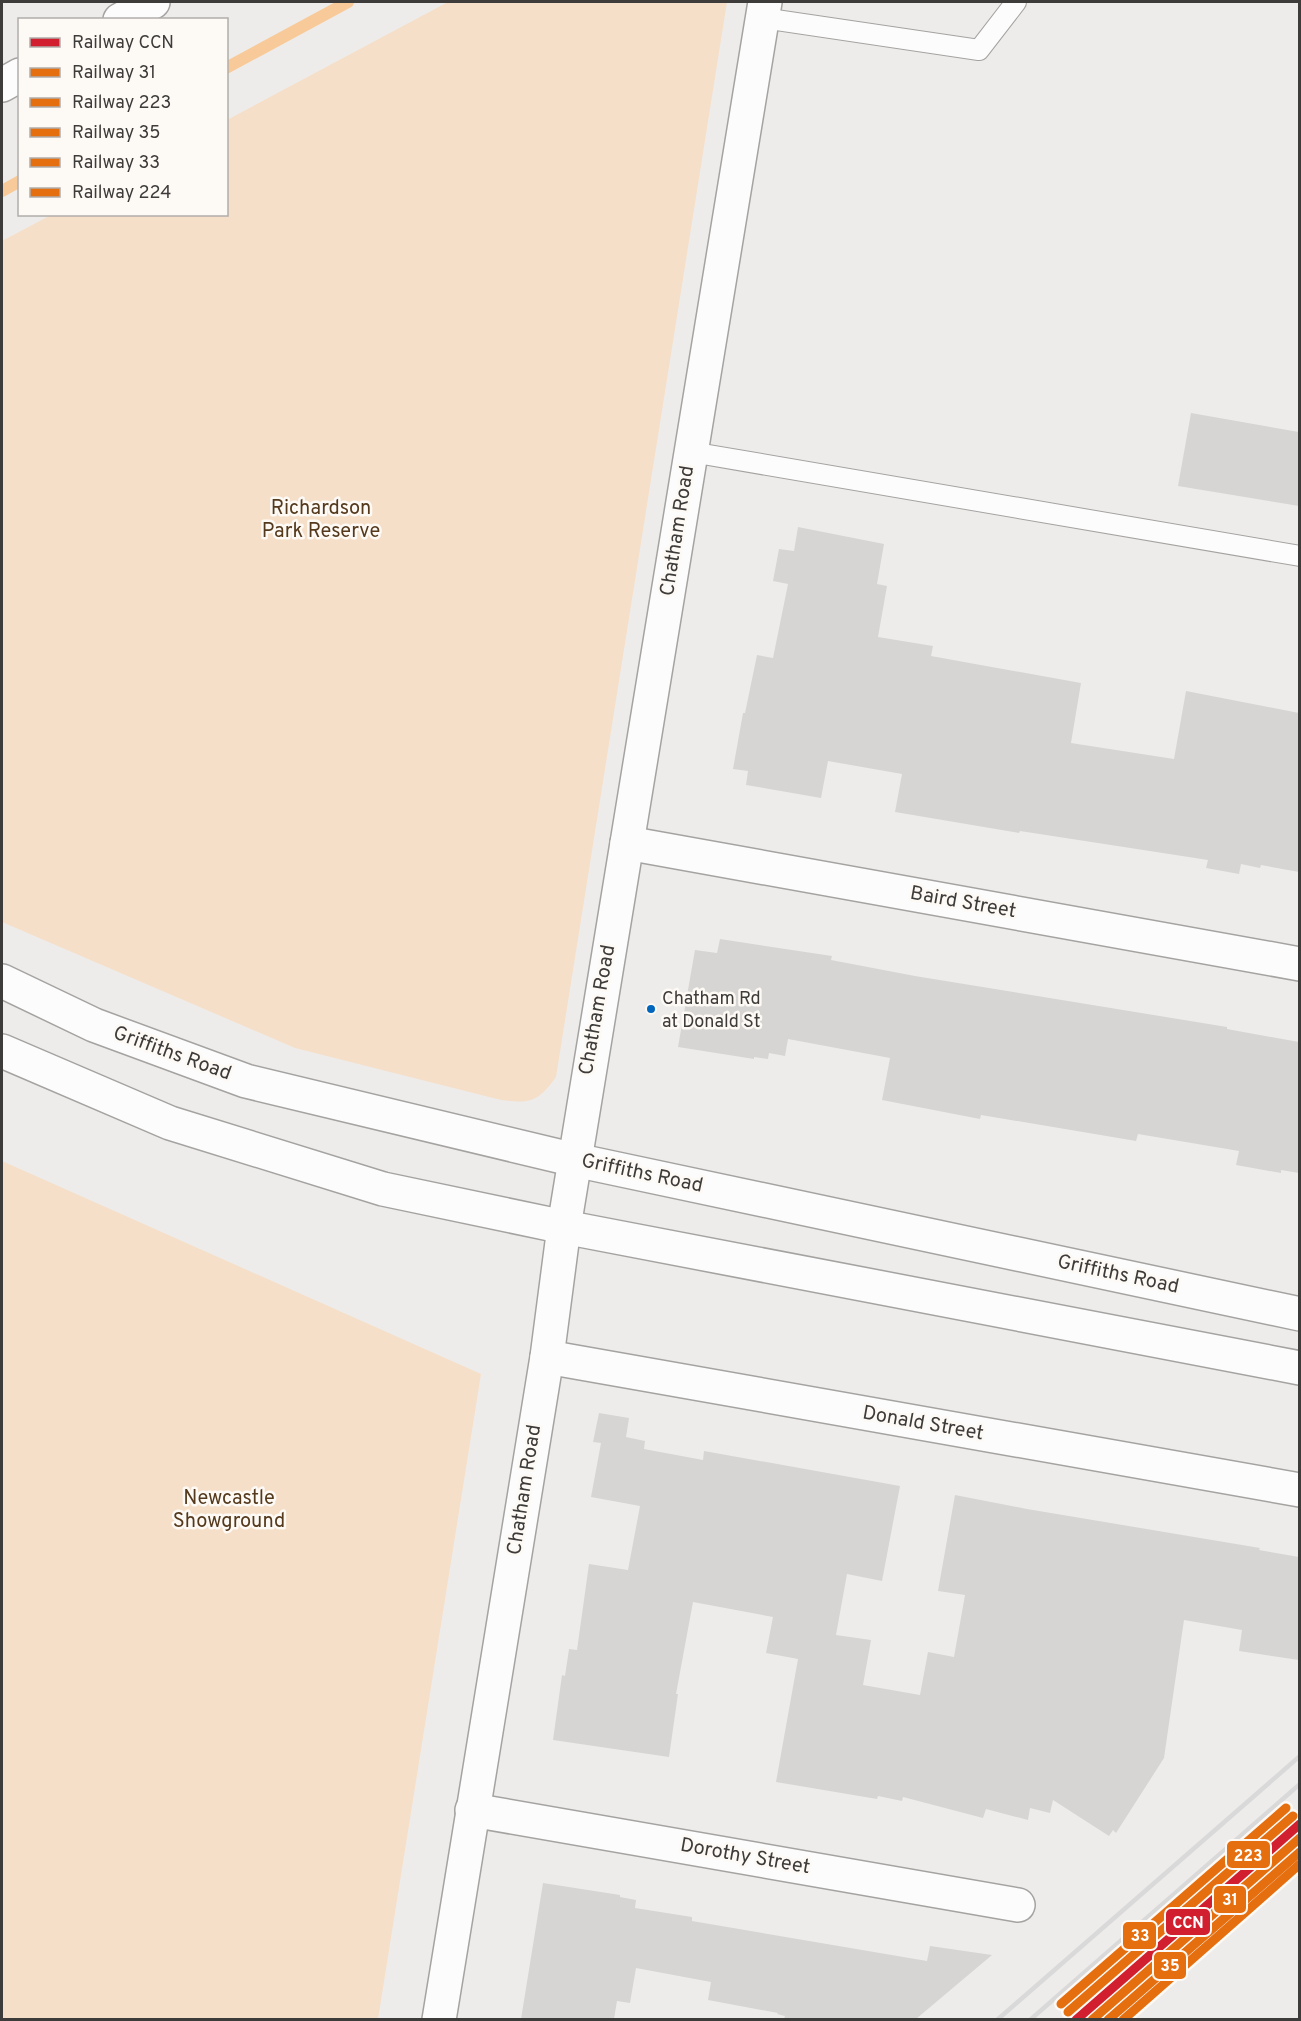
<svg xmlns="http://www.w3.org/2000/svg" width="1301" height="2021" font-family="Overpass,sans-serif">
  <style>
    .green { fill: #f5dfc8 }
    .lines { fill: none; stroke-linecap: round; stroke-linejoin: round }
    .stream { stroke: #f8ca99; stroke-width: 12 }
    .building { fill: #d7d5d3 }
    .lane-casing { stroke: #a5a3a1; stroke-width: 22 }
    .street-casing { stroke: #a5a3a1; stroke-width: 36 }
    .highway-casing { stroke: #a5a3a1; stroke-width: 36 }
    .lane { stroke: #fcfcfc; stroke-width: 20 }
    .street { stroke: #fcfcfc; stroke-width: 33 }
    .highway { stroke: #fcfcfc; stroke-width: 33 }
    .rail { stroke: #dad9d9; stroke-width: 4.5 }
    .rail-1-casing { stroke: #fdf9f5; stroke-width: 14 }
    .rail-2-casing { stroke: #fdf9f5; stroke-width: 14 }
    .rail-3-casing { stroke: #fdf9f5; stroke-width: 14 }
    .rail-4-casing { stroke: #fdf9f5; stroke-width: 14 }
    .rail-5-casing { stroke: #fdf9f5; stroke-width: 14 }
    .rail-6-casing { stroke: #fdf9f5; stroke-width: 14 }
    .rail-1 { stroke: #d11f2f; stroke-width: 9 }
    .rail-2 { stroke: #e56e0f; stroke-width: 9 }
    .rail-3 { stroke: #e56e0f; stroke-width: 9 }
    .rail-4 { stroke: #e56e0f; stroke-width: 9 }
    .rail-5 { stroke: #e56e0f; stroke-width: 9 }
    .rail-6 { stroke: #e56e0f; stroke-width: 9 }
    .bus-dot { fill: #0065bd; stroke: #fdf9f5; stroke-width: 2 }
    .labels { text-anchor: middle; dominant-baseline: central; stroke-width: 5; stroke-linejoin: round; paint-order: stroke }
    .bus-label { font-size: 18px; fill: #3d3c3a; stroke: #fdf9f5; text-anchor: start }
    .park-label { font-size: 20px; fill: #54391c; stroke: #fdf9f5 }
    .street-label { font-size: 20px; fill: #3d3c3a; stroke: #fdf9f5 }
    .line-badge { stroke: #fdf9f5; stroke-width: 2 }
    .badge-label { font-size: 16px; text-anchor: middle; font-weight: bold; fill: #fff }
  </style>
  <rect width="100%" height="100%" fill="#eeecea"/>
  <!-- green -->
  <g class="green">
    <path d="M448,2H727L556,1077C539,1101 531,1104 501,1100L295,1048L2,922V241L51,215L226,214L227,120Z"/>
    <path d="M2,1161L481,1374L378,2019H2Z"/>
  </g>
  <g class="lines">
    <!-- stream -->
    <g class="stream">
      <path d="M226,68L348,2"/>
      <path d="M2,191L20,181"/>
    </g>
  </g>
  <!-- building -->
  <g class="building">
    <path d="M1191,413L1299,432V506L1178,486Z"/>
    <path d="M798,527L884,544L877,584L887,586L878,637L933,646L931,656L1081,683L1071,743L1174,759L1186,691L1299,713V872L1261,865L1260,868L1241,864L1239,874L1206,868L1208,860L1020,831L1019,833L895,812L902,774L828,761L821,798L746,785L748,771L733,769L743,713H745L757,655L773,658L788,584L773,581L779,549L794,551Z"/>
    <path d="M720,939L832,956L831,960L915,976L1227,1027V1029L1299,1042V1173L1281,1170V1173L1236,1165L1239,1151L1138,1134L1136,1141L981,1115L980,1119L882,1100L890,1058L788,1039L785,1056L769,1053L768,1059L754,1057V1059L678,1047L695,950L717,953Z"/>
    <path d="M599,1413L629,1418L626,1437L645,1441L644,1449L703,1460L704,1451L900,1486L882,1581L847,1574L836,1635L871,1640L863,1685L920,1695L928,1652L954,1657L965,1595L938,1591L955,1495L1027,1509L1260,1548L1259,1550L1299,1557V1660L1239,1651L1242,1630L1184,1620L1164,1758L1116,1833L1113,1830L1109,1836L1053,1800L1050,1813L1030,1808L1028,1820L986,1809L983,1818L903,1797L902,1801L878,1796L877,1799L776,1782L798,1659L766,1653L773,1617L693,1602L676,1694H678L669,1757L553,1740L562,1675L565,1676L569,1649L577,1650L589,1564L628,1570L640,1506L591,1497L601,1443L593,1442Z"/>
    <path d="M543,1883L620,1895V1897L636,1900L635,1908L692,1917V1921L927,1961L930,1946L992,1955L916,2019H784L785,2016L777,2014L778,2013L708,2000L711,1982L636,1968L630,2003L617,2001L614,2019H521Z"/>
  </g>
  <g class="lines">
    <defs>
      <g id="lane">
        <path d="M762,18L979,50L1016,2"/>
        <path d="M691,452L1300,556"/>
      </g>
      <g id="street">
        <path d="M120,20L153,2"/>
        <path d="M2,85L20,75"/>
        <path d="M627,843L1300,964"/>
        <path d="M575,1160L765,2"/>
        <path d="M547,1357L1300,1490"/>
        <path d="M472,1810L1018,1905"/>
        <path d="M439,2020L547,1357L564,1227"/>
      </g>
      <g id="highway">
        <path d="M2,981L94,1025L246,1081L575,1160L1300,1314"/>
        <path d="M2,1051L170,1123L383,1189L564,1227L1300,1368"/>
        <path d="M564,1227L575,1160"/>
      </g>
    </defs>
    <!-- lane casing -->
    <use href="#lane" class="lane-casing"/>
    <!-- street casing -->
    <use href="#street" class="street-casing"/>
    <!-- highway casing -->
    <use href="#highway" class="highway-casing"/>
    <!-- lane -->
    <use href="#lane" class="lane"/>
    <!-- street -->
    <use href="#street" class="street"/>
    <!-- highway -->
    <use href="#highway" class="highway"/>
    <!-- rail -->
    <g class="rail">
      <path d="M997,2020L1300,1756"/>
      <path d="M1030,2020L1300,1784"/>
    </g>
    <defs>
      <path id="rail-1" d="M1076,2020L1300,1824"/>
      <path id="rail-2" d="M1092,2020L1300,1838"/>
      <path id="rail-3" d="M1068,2012L1293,1816"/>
      <path id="rail-4" d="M1108,2020L1300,1852"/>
      <path id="rail-5" d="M1061,2004L1286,1808"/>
      <path id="rail-6" d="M1123,2020L1300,1864"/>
    </defs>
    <!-- rail-1 casing -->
    <use href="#rail-1" class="rail-1-casing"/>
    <!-- rail-2 casing -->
    <use href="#rail-2" class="rail-2-casing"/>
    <!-- rail-3 casing -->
    <use href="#rail-3" class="rail-3-casing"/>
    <!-- rail-4 casing -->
    <use href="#rail-4" class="rail-4-casing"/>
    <!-- rail-5 casing -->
    <use href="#rail-5" class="rail-5-casing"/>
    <!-- rail-6 casing -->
    <use href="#rail-6" class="rail-6-casing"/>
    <!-- rail-1 -->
    <use href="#rail-1" class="rail-1"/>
    <!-- rail-2 -->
    <use href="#rail-2" class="rail-2"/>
    <!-- rail-3 -->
    <use href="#rail-3" class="rail-3"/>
    <!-- rail-4 -->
    <use href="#rail-4" class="rail-4"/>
    <!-- rail-5 -->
    <use href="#rail-5" class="rail-5"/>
    <!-- rail-6 -->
    <use href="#rail-6" class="rail-6"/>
  </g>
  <!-- markers -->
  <circle class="bus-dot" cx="651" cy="1009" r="5"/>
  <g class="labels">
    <!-- bus labels -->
    <g class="bus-label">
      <text x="662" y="999">Chatham Rd<tspan x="662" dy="23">at Donald St</tspan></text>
    </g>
    <!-- park labels -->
    <g class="park-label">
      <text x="321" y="509">Richardson<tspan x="321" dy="23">Park Reserve</tspan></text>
      <text x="229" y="1499">Newcastle<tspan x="229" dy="23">Showground</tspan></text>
    </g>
    <!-- street labels -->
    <g class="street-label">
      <text transform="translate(678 531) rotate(-81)">Chatham Road</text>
      <text transform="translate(963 903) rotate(10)">Baird Street</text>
      <text transform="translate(598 1010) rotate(-80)">Chatham Road</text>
      <text transform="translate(172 1054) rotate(20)">Griffiths Road</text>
      <text transform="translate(642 1174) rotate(12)">Griffiths Road</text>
      <text transform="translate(1118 1275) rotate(12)">Griffiths Road</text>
      <text transform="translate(923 1424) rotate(10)">Donald Street</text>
      <text transform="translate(525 1490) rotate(-81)">Chatham Road</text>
      <text transform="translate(745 1857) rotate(10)">Dorothy Street</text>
    </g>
  </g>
  <g class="line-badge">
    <rect x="1226" y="1840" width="45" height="29" rx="6" fill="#e56e0f"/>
    <rect x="1213" y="1885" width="34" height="29" rx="6" fill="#e56e0f"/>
    <rect x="1165" y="1908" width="46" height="28" rx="6" fill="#d11f2f"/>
    <rect x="1122" y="1921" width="35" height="29" rx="6" fill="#e56e0f"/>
    <rect x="1153" y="1951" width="34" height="29" rx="6" fill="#e56e0f"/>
  </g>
  <g class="badge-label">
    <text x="1248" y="1861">223</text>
    <text x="1230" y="1905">31</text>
    <text x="1188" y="1928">CCN</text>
    <text x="1140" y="1941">33</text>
    <text x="1170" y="1971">35</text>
  </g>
  <!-- border -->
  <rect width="1301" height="2021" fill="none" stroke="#3d3c3a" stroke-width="6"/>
  <!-- legend -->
  <rect x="18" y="18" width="210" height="198" fill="#fdf9f5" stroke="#b0adaa" stroke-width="1.5"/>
  <rect x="30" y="38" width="30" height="9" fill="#d11f2f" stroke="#b0adaa" stroke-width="1.5"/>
  <text x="72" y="48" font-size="18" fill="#3d3c3a">Railway CCN</text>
  <rect x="30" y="68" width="30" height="9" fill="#e56e0f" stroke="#b0adaa" stroke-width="1.5"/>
  <text x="72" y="78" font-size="18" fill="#3d3c3a">Railway 31</text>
  <rect x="30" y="98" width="30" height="9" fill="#e56e0f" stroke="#b0adaa" stroke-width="1.5"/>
  <text x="72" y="108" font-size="18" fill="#3d3c3a">Railway 223</text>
  <rect x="30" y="128" width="30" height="9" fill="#e56e0f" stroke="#b0adaa" stroke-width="1.5"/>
  <text x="72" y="138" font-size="18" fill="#3d3c3a">Railway 35</text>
  <rect x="30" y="158" width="30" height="9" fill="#e56e0f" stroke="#b0adaa" stroke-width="1.5"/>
  <text x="72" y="168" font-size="18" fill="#3d3c3a">Railway 33</text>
  <rect x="30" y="188" width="30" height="9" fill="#e56e0f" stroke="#b0adaa" stroke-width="1.5"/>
  <text x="72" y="198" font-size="18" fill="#3d3c3a">Railway 224</text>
</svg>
